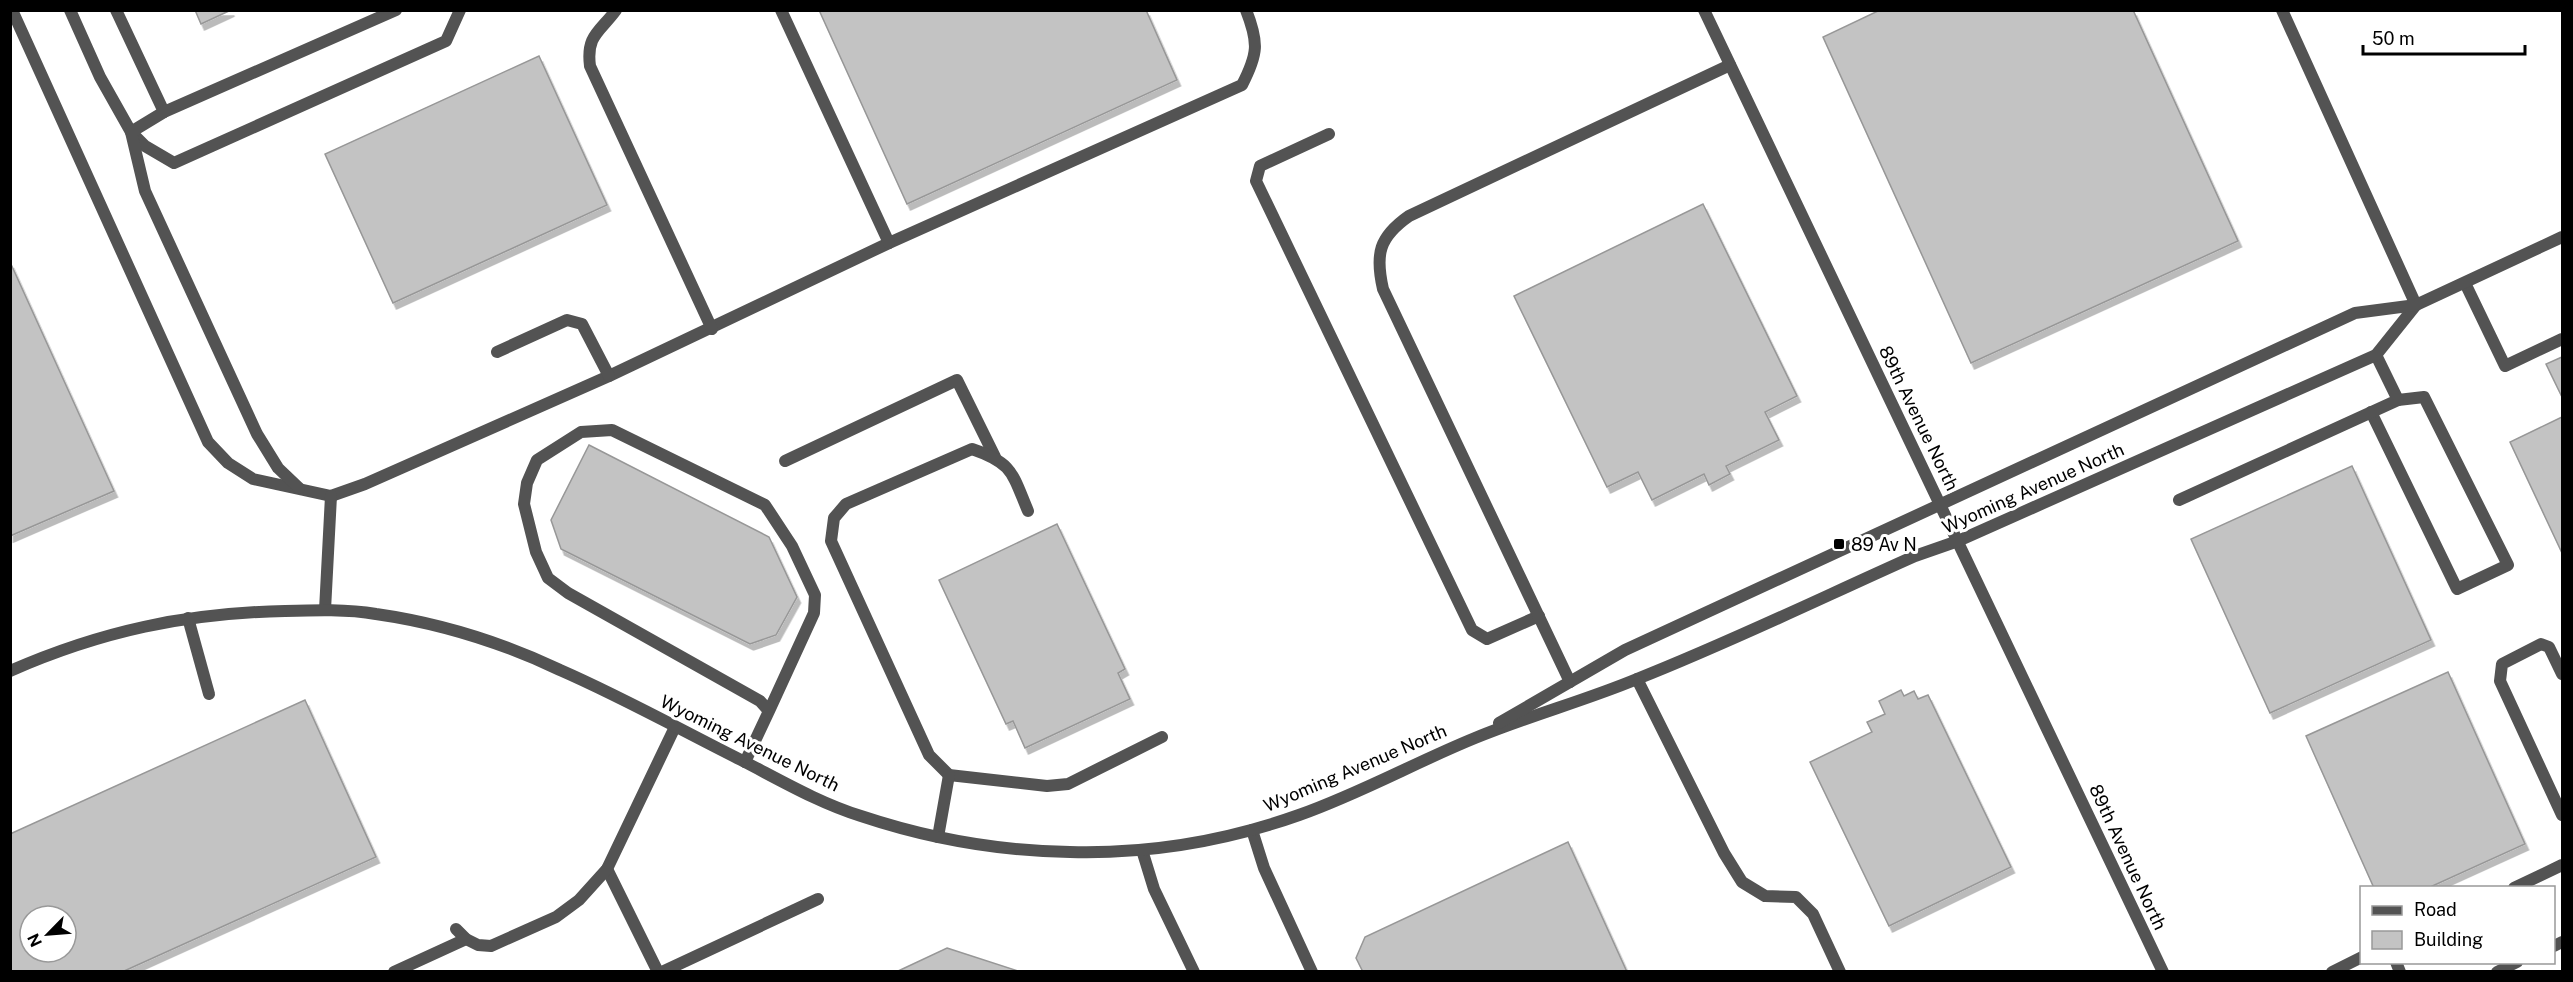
<svg xmlns="http://www.w3.org/2000/svg" width="2573" height="982" font-family="'Public Sans',sans-serif">
  <style>
    .building { fill: #c3c3c3; stroke: #979797; stroke-width: 1.5; fill-rule: evenodd; filter: url(#shadow) }
    .lines { fill: none; stroke-linecap: round; stroke-linejoin: round }
    .service { stroke: #535353; stroke-width: 12 }
    .minor { stroke: #535353; stroke-width: 12 }
    .tertiary { stroke: #535353; stroke-width: 12 }
    .poi-dot { fill: #000; stroke: #fff; stroke-width: 2 }
    .labels { text-anchor: middle; dominant-baseline: central; stroke-width: 6; stroke-linejoin: round; paint-order: stroke }
    .street-label { font-size: 18px; fill: #000; stroke: #fff }
    .poi-label { font-size: 18px; fill: #000; stroke: #fff; text-anchor: start }
  </style>
  <defs>
    <filter id="shadow"><feDropShadow dx="3.5" dy="6" stdDeviation="0" flood-color="#0004"/></filter>
  </defs>
  <rect width="100%" height="100%" fill="#fff"/>
  <!-- building -->
  <g class="building">
    <path d="M195,10H231L201,24Z"/>
    <path d="M819,10H1146L1177,80L907,204Z"/>
    <path d="M1880,10H2133L2238,241L1971,363L1823,37Z"/>
    <path d="M539,56L607,205L393,303L325,154Z"/>
    <path d="M1703,204L1797,396L1765,412L1779,440L1726,466L1730,474L1709,485L1704,474L1652,500L1638,472L1607,487L1514,296Z"/>
    <path d="M10,262L114,491L10,536Z"/>
    <path d="M2562,357V397L2546,364Z"/>
    <path d="M2562,417V553L2510,442Z"/>
    <path d="M589,445L769,537L797,597L776,635L750,644L561,549L551,520Z"/>
    <path d="M2352,466L2431,640L2270,713L2191,539Z"/>
    <path d="M1057,524L1125,669L1118,673L1130,699L1025,748L1013,721L1006,724L939,580Z"/>
    <path d="M2448,672L2525,844L2428,888H2374L2306,736Z"/>
    <path d="M1901,690L1904,696L1914,691L1918,699L1928,695L2011,867L1889,926L1810,762L1872,732L1867,722L1885,714L1879,701Z"/>
    <path d="M305,700L376,857L122,972H10V834ZM30,916H66V952H30Z"/>
    <path d="M1568,842L1627,972H1363L1356,958L1365,937Z"/>
    <path d="M947,948L1021,972H896Z"/>
  </g>
  <g class="lines">
    <!-- service -->
    <g class="service">
      <path d="M12,10L208,442L228,463L253,479L331,496L365,484L609,376L889,243L1242,85C1258,54 1259,43 1246,10"/>
      <path d="M70,10L100,77L131,132L145,146L174,163L446,41L460,10"/>
      <path d="M116,10L164,112"/>
      <path d="M616,10C600,32 586,35 590,66L712,329"/>
      <path d="M781,10L889,243"/>
      <path d="M2282,10L2416,305"/>
      <path d="M1329,134L1260,166L1256,181L1472,630L1487,639L1539,616"/>
      <path d="M2465,283L2505,366L2562,339"/>
      <path d="M497,352L567,320L582,324L609,376"/>
      <path d="M2371,412L2457,589L2508,565L2424,397L2398,400"/>
      <path d="M785,461L957,380L995,457"/>
      <path d="M299,488L278,468L257,434L145,191L131,132L164,112L396,10"/>
      <path d="M2179,500L2398,400L2376,355"/>
      <path d="M1028,511C1012,473 1013,463 972,449L846,504L834,518L831,541L929,755L949,775L1047,786L1068,784L1162,737"/>
      <path d="M325,610L331,496"/>
      <path d="M188,618L209,694"/>
      <path d="M2562,674L2549,647L2541,644L2502,664L2500,681L2562,815"/>
      <path d="M1637,679L1724,853L1742,882L1765,896L1796,897L1813,914L1840,972"/>
      <path d="M1570,682L1383,289C1375,254 1379,237 1409,216L1730,65"/>
      <path d="M745,762L769,711L760,701L568,593L548,578L536,552L524,504L527,483L537,460L581,432L612,430L765,505L792,546L815,595L814,613L769,711"/>
      <path d="M1252,830L1264,868L1312,972"/>
      <path d="M938,837L949,775"/>
      <path d="M1142,850L1154,889L1194,972"/>
      <path d="M607,869L658,972"/>
      <path d="M2514,888L2562,865"/>
      <path d="M456,929L466,939L478,945L491,946L556,917L579,900L607,869L675,727"/>
      <path d="M2396,962L2400,972"/>
      <path d="M394,972L466,939"/>
      <path d="M662,972L818,899"/>
      <path d="M2332,972L2362,957"/>
    </g>
    <!-- minor -->
    <path class="minor" d="M1704,10L2163,972"/>
    <!-- tertiary -->
    <g class="tertiary">
      <path d="M10,671C101,631 186,613 285,611C316,610 347,609 376,614C439,623 503,643 560,670C622,697 681,730 741,760C780,780 819,803 861,816C927,838 1000,851 1070,852C1147,854 1226,841 1299,815C1359,794 1416,762 1475,738C1528,716 1584,701 1637,679C1731,642 1823,597 1915,556L1958,541L2376,355L2416,305"/>
      <path d="M1499,723L1625,650L2355,313L2416,305L2562,237"/>
      <path d="M2554,946L2562,942"/>
      <path d="M2497,972L2517,962"/>
    </g>
  </g>
  <!-- markers -->
  <rect class="poi-dot" x="1833" y="538" width="12" height="12" rx="3"/>
  <g class="labels">
    <!-- street labels -->
    <g class="street-label">
      <text transform="translate(1919 418) rotate(64)">89th Avenue North</text>
      <text transform="translate(2033 488) rotate(-24)">Wyoming Avenue North</text>
      <text transform="translate(750 743) rotate(26)">Wyoming Avenue North</text>
      <text transform="translate(1355 768) rotate(-23)">Wyoming Avenue North</text>
      <text transform="translate(2128 857) rotate(65)">89th Avenue North</text>
    </g>
    <!-- poi labels -->
    <g class="poi-label">
      <text x="1851" y="544">89 Av N</text>
    </g>
  </g>
  <!-- border -->
  <rect width="2573" height="982" fill="none" stroke="#000000" stroke-width="24"/>
  <!-- legend -->
  <rect x="2360" y="886" width="195" height="78" fill="#ffffff" stroke="#999999" stroke-width="1.5"/>
  <rect x="2372" y="906" width="30" height="9" fill="#535353" stroke="#999999" stroke-width="1.5"/>
  <text x="2414" y="916" font-size="18" fill="#000000">Road</text>
  <rect x="2372" y="931" width="30" height="18" fill="#c3c3c3" stroke="#999999" stroke-width="1.5"/>
  <text x="2414" y="946" font-size="18" fill="#000000">Building</text>
  <!-- north arrow -->
  <g transform="translate(48 934) rotate(245)"><circle r="28" fill="#ffffff" stroke="#999999" stroke-width="1.5"/>
  <path d="M0-4.5L10 22L0 15L-10 22Z" fill="#000000"/>
  <text y="-9" font-size="16" font-weight="bold" text-anchor="middle" fill="#000000">N</text>
  </g>
  <!-- scale -->
  <path d="M2363 45v9h162v-9" fill="none" stroke="#000000" stroke-width="3"/>
  <text x="2372" y="45" font-size="18" fill="#000000" stroke="#ffffff" stroke-width="4.5" paint-order="stroke">50 m</text>
</svg>
